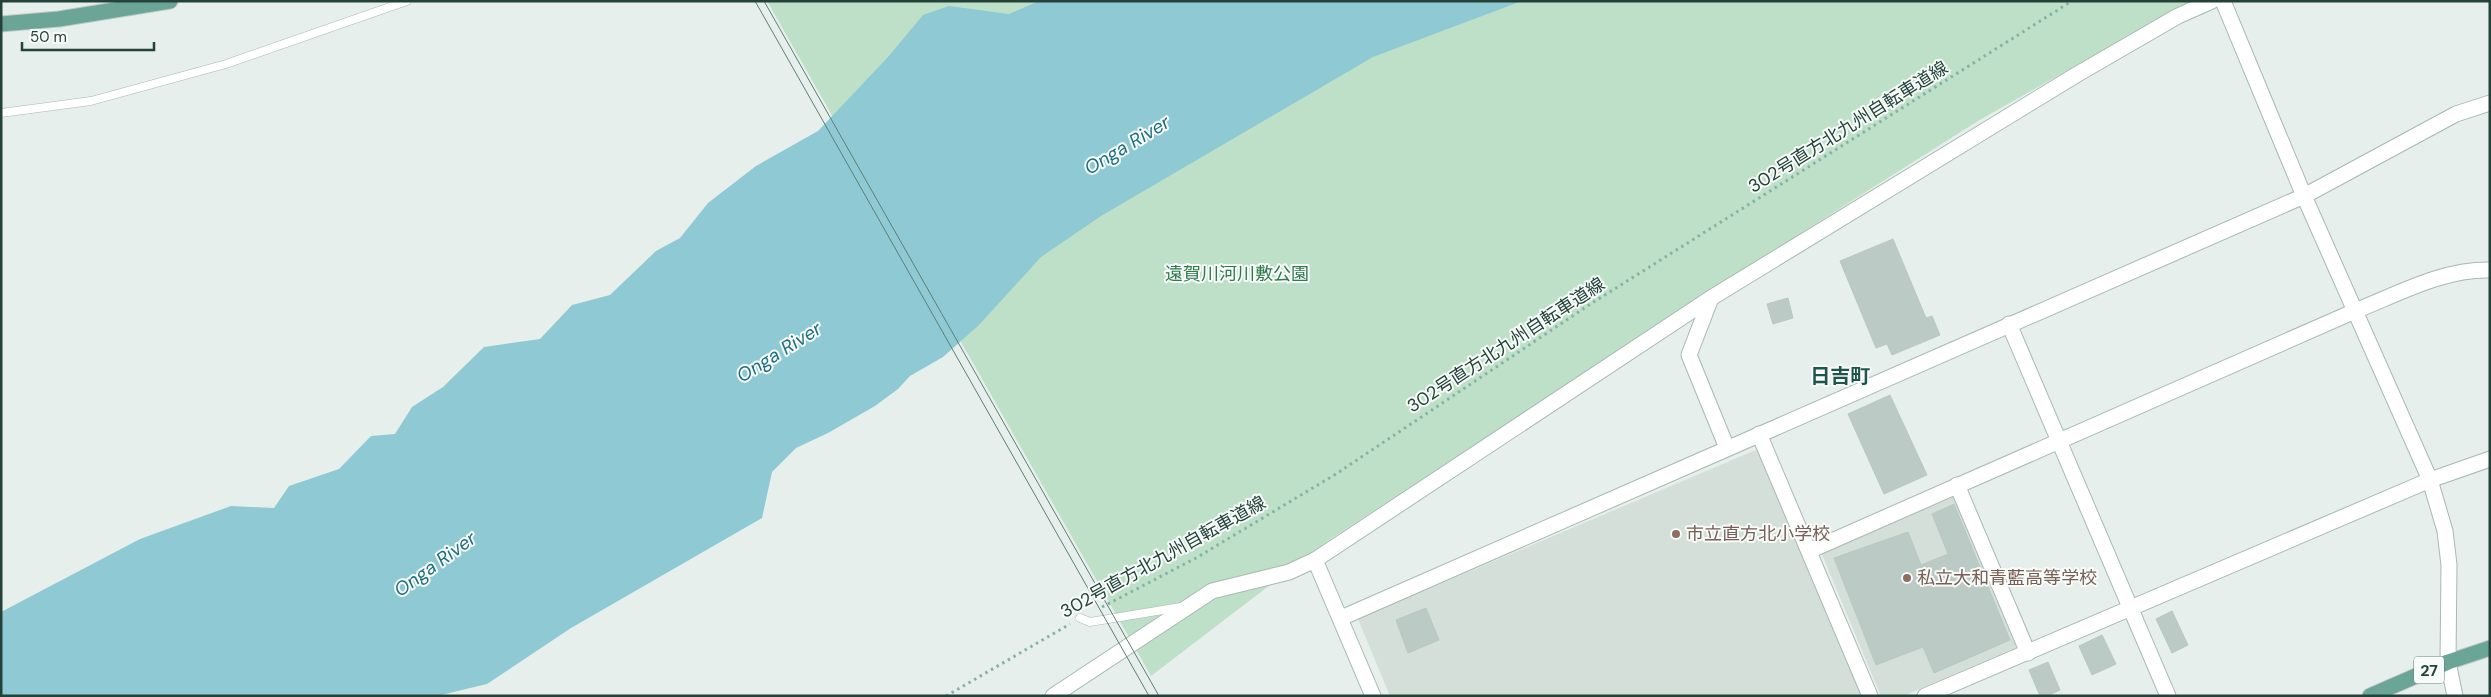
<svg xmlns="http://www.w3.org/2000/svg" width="2491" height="697" font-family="'DM Sans','Noto Sans JP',sans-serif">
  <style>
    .built { fill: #d4dfda }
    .green { fill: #bfe0c8 }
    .water { fill: #8ec9d4 }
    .building { fill: #bbcac4; stroke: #b8c9c2 }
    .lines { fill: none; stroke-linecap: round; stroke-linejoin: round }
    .service-casing { stroke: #a8b8b2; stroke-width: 9 }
    .minor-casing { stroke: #a8b8b2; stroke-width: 17 }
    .primary-casing { stroke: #c2cac8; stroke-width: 17 }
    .path { stroke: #86b3a5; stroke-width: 3; stroke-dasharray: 2.5 4; stroke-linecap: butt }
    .service { stroke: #fff; stroke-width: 8 }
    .minor { stroke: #fff; stroke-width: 15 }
    .primary { stroke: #6aa596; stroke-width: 15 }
    .tram { stroke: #5f7d75; stroke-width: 1 }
    .education-dot { fill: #8d6e63; stroke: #f7fbf9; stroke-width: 2 }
    .labels { text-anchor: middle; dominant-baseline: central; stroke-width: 4; stroke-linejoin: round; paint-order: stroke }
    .shield { fill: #f7fbf9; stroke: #637a73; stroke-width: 1 }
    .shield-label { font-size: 16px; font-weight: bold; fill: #24423a }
    .street-label { font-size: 18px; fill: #24423a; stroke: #f7fbf9 }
    .park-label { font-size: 18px; fill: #2d7a4b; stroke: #f7fbf9 }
    .education-label { font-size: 18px; fill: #785e54; stroke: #f7fbf9; text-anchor: start }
    .water-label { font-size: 19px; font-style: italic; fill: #1c6f80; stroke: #f7fbf9 }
    .quarter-label { font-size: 20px; font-weight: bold; fill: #1f5548; stroke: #f7fbf9 }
  </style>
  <rect width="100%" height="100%" fill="#e6efeb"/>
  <!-- built -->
  <g class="built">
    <path d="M1758,449L1862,696H1390L1358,619Z"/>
    <path d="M1956,496L2018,647L1903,696H1881L1821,552Z"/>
  </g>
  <!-- green -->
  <path class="green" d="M767,1H2190L1978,121L1714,288L1329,540L1151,676Z"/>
  <!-- water -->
  <path class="water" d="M1039,1H1522L1373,57L1101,216L1041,257L979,325L943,357L910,376L898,389L875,406L828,433L796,448L772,472L762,518L571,628L487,684L437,696H1V612L140,539L231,506L274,508L289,486L339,469L371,436L395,434L412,407L443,387L484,347L540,339L572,305L610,295L656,251L680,238L708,203L756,166L818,131L888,57L923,15L949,6L1009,14Z"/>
  <!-- building -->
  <g class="building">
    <path d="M1893,239L1926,318L1932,316L1940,335L1892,355L1887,344L1876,348L1840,261Z"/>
    <path d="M1788,298L1793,318L1773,324L1767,304Z"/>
    <path d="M1890,395L1927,475L1884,494L1848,414Z"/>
    <path d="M1954,504L2010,640L1934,673L1923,647L1876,665L1834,558L1908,532L1921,565L1948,554L1932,514Z"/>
    <path d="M1426,608L1439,640L1408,653L1396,620Z"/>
    <path d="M2172,611L2188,645L2172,653L2156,619Z"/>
    <path d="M2102,635L2116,664L2092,675L2079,646Z"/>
    <path d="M2048,662L2060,690L2047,696H2040L2029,670Z"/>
  </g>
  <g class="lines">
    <defs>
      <g id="service">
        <path d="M1,113L91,101L226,64L407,1"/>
        <path d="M1080,618L1090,622L1181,607"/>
      </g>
      <g id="minor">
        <path d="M2223,1L2304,196L2430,480L2445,531L2449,565L2448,662L2455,696"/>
        <path d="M1711,298L1689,355L1727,448"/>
        <path d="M2009,324L2168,696"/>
        <path d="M1759,434L1870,696"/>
        <path d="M1957,485L2028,653"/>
        <path d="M1809,551L2355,311C2398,294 2442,269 2490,270"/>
        <path d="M1315,560L1373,696"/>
        <path d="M1341,618L2304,196L2456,114L2490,103"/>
        <path d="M1053,696L1212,591L1289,572L1315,560L1711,298L2076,75L2178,16L2212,1"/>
        <path d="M1925,696L2430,480L2490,459"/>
      </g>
      <g id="primary">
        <path d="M1,24L59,19L170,1"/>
        <path d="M2370,696L2448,662L2490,648"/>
      </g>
    </defs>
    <!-- service casing -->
    <use href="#service" class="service-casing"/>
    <!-- minor casing -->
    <use href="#minor" class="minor-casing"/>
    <!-- primary casing -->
    <use href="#primary" class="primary-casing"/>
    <!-- path -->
    <g class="path">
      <path d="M1102,607L1196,558L1336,474L1589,305L2072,1"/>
      <path d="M946,696L1070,624"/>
    </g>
    <!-- service -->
    <use href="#service" class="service"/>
    <!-- minor -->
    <use href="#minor" class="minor"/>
    <!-- primary -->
    <use href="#primary" class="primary"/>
    <!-- tram -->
    <g class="tram">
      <path d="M755,1L1149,696"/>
      <path d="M764,1L1159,696"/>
    </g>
  </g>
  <!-- markers -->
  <g class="education-dot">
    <circle cx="1676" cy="534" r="5"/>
    <circle cx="1907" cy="578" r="5"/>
  </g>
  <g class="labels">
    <!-- shield labels -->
    <rect class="shield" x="2414" y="656.5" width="30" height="27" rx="4"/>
    <g class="shield-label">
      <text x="2429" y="670">27</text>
    </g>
    <!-- street labels -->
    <g class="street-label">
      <text transform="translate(1848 127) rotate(-32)">302号直方北九州自転車道線</text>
      <text transform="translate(1506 345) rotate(-33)">302号直方北九州自転車道線</text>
      <text transform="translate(1163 557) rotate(-29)">302号直方北九州自転車道線</text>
    </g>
    <!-- park labels -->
    <g class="park-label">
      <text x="1237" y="274">遠賀川河川敷公園</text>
    </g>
    <!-- education labels -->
    <g class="education-label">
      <text x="1686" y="534">市立直方北小学校</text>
      <text x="1917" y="578">私立大和青藍高等学校</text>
    </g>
    <!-- water labels -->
    <g class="water-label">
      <text transform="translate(1127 145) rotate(-31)">Onga River</text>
      <text transform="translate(779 352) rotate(-32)">Onga River</text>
      <text transform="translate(435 564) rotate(-36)">Onga River</text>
    </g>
    <!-- quarter labels -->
    <g class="quarter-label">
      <text x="1840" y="376">日吉町</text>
    </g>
  </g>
  <!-- border -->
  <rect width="2491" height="697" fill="none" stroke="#24423a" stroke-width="5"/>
  <!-- scale -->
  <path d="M22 42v8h132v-8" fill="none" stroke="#24423a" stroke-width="2.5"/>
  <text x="30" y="42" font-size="15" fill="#24423a" stroke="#f7fbf9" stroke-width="4" paint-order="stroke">50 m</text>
</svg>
